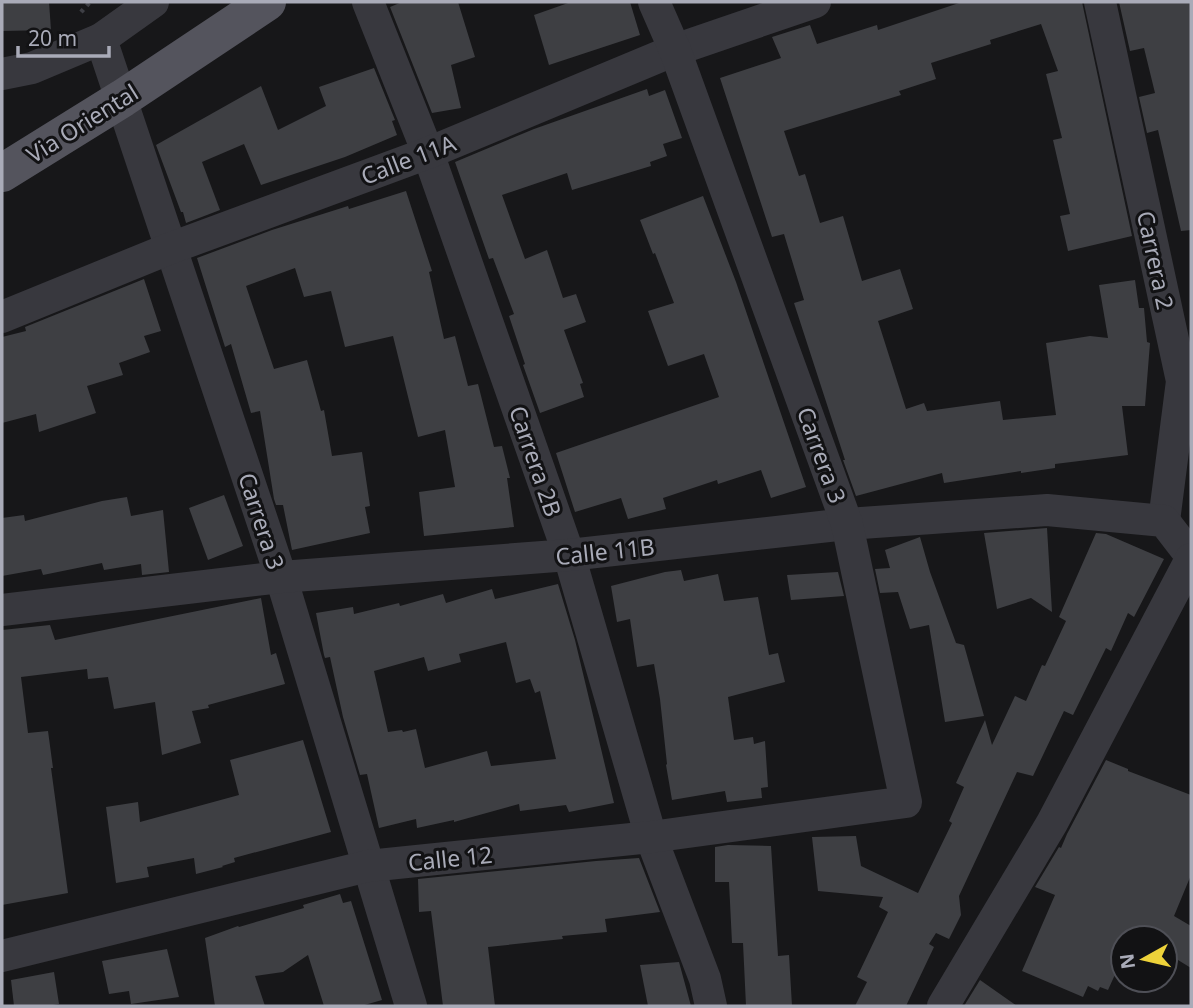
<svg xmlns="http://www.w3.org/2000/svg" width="1193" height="1008" font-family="'Noto Sans',sans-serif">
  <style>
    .building { fill: #3e3f43; fill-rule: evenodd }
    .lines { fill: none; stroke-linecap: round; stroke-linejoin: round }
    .path { stroke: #3e3f45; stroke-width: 4.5; stroke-dasharray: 3.5 5; stroke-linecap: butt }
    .minor { stroke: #38383e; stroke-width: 32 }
    .major { stroke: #54545d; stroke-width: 38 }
    .labels { text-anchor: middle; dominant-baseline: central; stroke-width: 6; stroke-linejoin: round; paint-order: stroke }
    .street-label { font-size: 23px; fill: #a9abb8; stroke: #121214 }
  </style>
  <rect width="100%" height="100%" fill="#171719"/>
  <!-- building -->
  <g class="building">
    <path d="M2,2H49L51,30L2,31Z"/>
    <path d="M402,2H458L475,57L451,65L461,108L432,113L390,7Z"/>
    <path d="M571,2H630L640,35L549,65L534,15Z"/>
    <path d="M962,2H1082L1132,236L1068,251L1060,216L1070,214L1053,140L1062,138L1046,74L1058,71L1041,24L990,40L991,44L931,63L936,79L899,91L901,95L784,131L799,176L805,174L820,223L843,216L862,281L900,269L913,309L878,321L906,409L924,403L927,411L1000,401L1003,420L1056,415L1046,343L1090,336L1108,338L1099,285L1135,280L1139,308H1144L1147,342L1150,343L1145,406H1122L1128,455L1055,464V468L1021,473V471L944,483L942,473L856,496L843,460H845L794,303L804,300L784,234L772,237L720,78L781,58L772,37L810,25L817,44L877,25L878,30Z"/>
    <path d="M1119,2H1191V230L1181,231L1158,130L1147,133L1139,97L1155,93L1144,48L1130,51Z"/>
    <path d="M374,68L395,120L392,121L397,135L345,157L261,185L244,144L202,162L220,210L186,223L183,212H181L156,145L261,86L278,130L326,106L319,87Z"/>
    <path d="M647,89L649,96L665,90L682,138L663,144L667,156L650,162L651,166L572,190L567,173L502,195L525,259L547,250L563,298L576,294L586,322L564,330L583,383L580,384L584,397L540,413L523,365L525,364L509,316L514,314L493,258L489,259L455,162L534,129Z"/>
    <path d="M406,191L432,271L429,272L444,339L455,336L468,386L478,384L494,447L502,446L510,478H507L514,527L424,536L419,492L455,487L445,430L418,437L393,336L345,347L331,291L304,297L295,268L246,286L274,369L307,360L321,411L324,410L332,456L362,452L370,506L365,507L370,533L292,550L283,505H276L274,499L260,411L251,413L231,344L225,347L197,258L272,230L348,206L349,209Z"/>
    <path d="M703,196L736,282L806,487L771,498L761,470L718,484L717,480L663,498L666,509L628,519L621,498L575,512L556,453L719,397L704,354L668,366L648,311L674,303L655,253L653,254L640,220Z"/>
    <path d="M144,279L161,331L144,336L150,352L119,363L123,375L87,386L96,413L39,432L36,414L2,423V337L26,331L25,327Z"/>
    <path d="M224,495L243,546L208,560L189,508Z"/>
    <path d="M127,497L131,516L163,510L169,572L142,575L141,564L104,570L102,563L43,575L41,569L2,576V518L24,515L25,521L102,501Z"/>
    <path d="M1047,528L1052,612L1031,598L997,609L984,533Z"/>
    <path d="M1096,533L1106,534L1164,559L1134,617L1128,613L1111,651L1106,648L1073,715L1064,711L1033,776L1017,772L959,896L961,915L949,939L936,933L929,944L934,947L906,1006H855L867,982L857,977L888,912L879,907L883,897L818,891L812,837L856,836L861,866L918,893L952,823L949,821L964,787L956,783L985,720L992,745L1015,696L1026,701L1042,665L1045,666L1066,621L1059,617Z"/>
    <path d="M920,537L930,572L956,643L964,645L984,716L945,722L929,625L910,629L898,592L880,593L875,569L890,568L885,550Z"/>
    <path d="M681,570L684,581L718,574L724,601L758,597L769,655L778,653L785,682L728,697L734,740L753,737L754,744L765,741L768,787L761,788L762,798L727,802L725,791L672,800L666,765L667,764L660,699L654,664L637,667L630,619L617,622L611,586L665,572Z"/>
    <path d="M838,572L844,596L791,600L787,575Z"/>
    <path d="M558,584L575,640L614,803L569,812L566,805L520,811L519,804L454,822V820L417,828L416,819L379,828L367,774L360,775L343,717L330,657L325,658L324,655L316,613L353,607L354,614L399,603L400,606L443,594L446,603L492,589L495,599ZM506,642L516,683L530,679L535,693L540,691L556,759L491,766L487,751L425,768L416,729L403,732L402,730L388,732L374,671L424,657L428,671L461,662L459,654Z"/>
    <path d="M261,598L271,655L276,653L285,684L208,705L209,708L192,711L201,743L162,755L155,702L114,709L108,677L88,679L87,669L21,677L28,733L48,731L53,768H51L68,893L2,905V630L50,625L55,640Z"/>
    <path d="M303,740L331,832L234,858L235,862L222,866L223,867L196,874L194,858L147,867L149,877L116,883L106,807L138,802L140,822L239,795L230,760Z"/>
    <path d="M1106,760L1128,769V771L1191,795V875L1174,916L1191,926V968L1165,952V938H1142L1134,933L1131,938H1123V957L1108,990L1100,987L1098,991L1088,986L1083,997L1022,971L1055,895L1035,887L1059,847L1061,848L1067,834Z"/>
    <path d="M728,845L771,846L778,956L789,955L792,1006H746L743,943H732L729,882H715V847Z"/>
    <path d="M639,858L660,912L605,919L607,932L562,936L563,939L488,947L495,1006H443L431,911L419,912L418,879L596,861Z"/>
    <path d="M340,894L343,903L351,901L382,1000L361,1006H324L308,955L283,972L255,976L265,1006H215L205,938L238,926L239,927L304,908L303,905Z"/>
    <path d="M167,949L179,997L131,1004L129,991L109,994L102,961Z"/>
    <path d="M679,962L691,1006H648L640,965Z"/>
    <path d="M54,972L59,1004L47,1006H14L11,980Z"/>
    <path d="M980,980L1017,1006H964Z"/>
  </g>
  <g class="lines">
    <!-- path -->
    <path class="path" d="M81,12L90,2"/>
    <!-- minor -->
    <g class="minor">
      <path d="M368,2L428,153L569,555L651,837L705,979L711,1006"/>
      <path d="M1100,2L1182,381L1164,521"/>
      <path d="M101,39L281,577L411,1006"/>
      <path d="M2,74L32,68L101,39L153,2"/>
      <path d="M2,317L171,248L428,153L675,50L815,2"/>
      <path d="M2,610L281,577L569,555L847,524L1047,510L1164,521L1191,556"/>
      <path d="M2,956L368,866L651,837L906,802L847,524L675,50L654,2"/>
      <path d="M943,1006L1052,823L1191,559"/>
    </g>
    <!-- major -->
    <path class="major" d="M2,173L123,98L267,2"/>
  </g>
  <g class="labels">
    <!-- street labels -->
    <g class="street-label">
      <text transform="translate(82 123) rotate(-32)">Via Oriental</text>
      <text transform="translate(408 159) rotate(-21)">Calle 11A</text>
      <text transform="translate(1156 260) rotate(78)">Carrera 2</text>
      <text transform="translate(822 455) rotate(70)">Carrera 3</text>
      <text transform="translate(536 461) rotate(71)">Carrera 2B</text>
      <text transform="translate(262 521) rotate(72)">Carrera 3</text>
      <text transform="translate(605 551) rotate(-6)">Calle 11B</text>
      <text transform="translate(450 858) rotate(-6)">Calle 12</text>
    </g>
  </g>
  <!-- border -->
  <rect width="1193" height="1008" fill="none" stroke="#a9abb8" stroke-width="7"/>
  <!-- north arrow -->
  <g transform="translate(1144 959) rotate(262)"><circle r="33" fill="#121214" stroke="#4e4f56" stroke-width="2"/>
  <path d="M0-5L12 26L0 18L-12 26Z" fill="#edd23a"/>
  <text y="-10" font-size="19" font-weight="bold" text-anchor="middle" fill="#a9abb8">N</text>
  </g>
  <!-- scale -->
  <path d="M18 46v10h91v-10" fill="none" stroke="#a9abb8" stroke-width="3.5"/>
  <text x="28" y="46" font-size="21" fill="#a9abb8" stroke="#121214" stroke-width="5" paint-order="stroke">20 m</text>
</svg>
